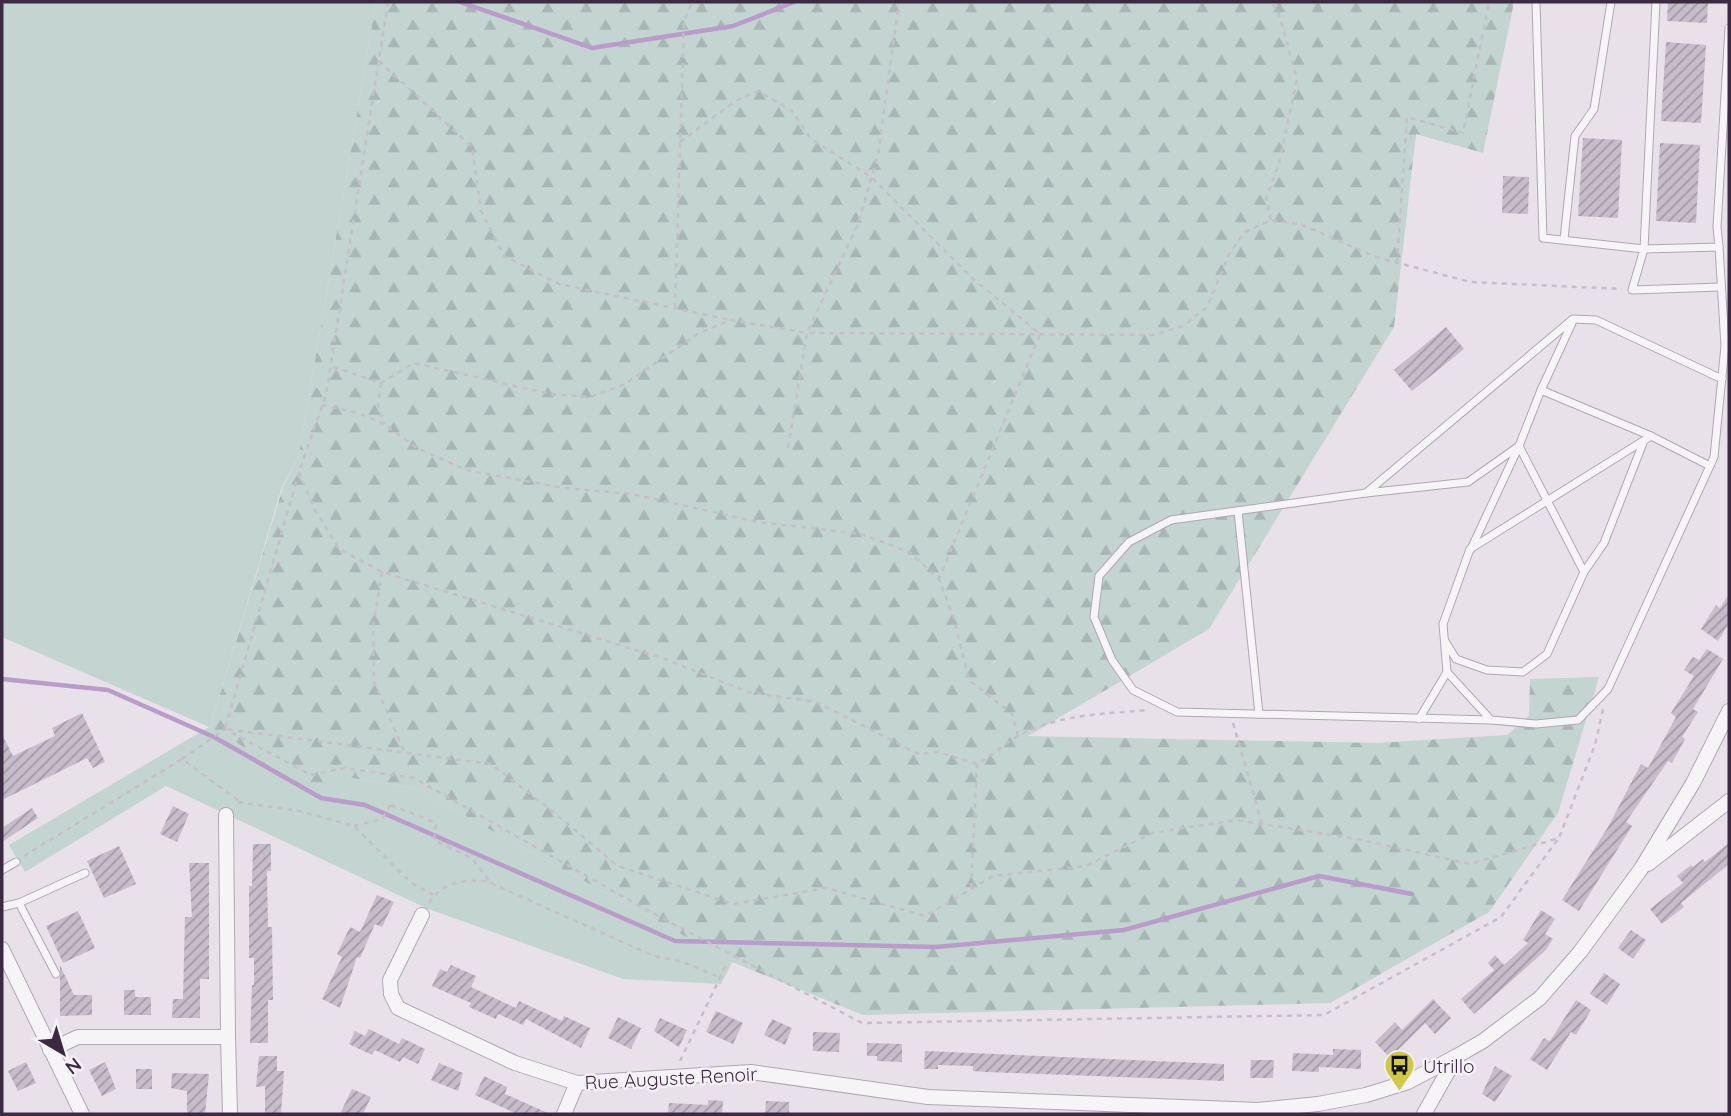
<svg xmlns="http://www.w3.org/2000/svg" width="1731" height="1116" font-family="Quicksand,sans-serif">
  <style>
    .green { fill: #c3d4d1 }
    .forest { fill: url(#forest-firs) }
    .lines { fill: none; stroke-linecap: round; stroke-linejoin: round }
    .stream { stroke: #b99cca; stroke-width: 4.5 }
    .building { fill: url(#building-hatch) }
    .lane-casing { stroke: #b1a6b4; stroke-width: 9 }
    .street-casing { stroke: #b1a6b4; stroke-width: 16 }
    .path { stroke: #c6bfc9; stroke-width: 2.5; stroke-dasharray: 5 5; stroke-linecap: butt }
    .lane { stroke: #f7f4f8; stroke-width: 7 }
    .street { stroke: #f7f4f8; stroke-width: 14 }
    .labels { text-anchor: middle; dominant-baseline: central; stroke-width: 5; stroke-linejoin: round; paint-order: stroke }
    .poi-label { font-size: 19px; fill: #3c2a42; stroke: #f5f1f7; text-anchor: start }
    .street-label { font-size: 19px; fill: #3c2a42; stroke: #f5f1f7 }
  </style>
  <defs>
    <pattern id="forest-firs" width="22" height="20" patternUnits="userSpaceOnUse" patternTransform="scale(1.75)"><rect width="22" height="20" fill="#c3d4d1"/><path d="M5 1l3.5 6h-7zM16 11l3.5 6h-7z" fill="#a8b6b5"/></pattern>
    <pattern id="building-hatch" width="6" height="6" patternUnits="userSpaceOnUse" patternTransform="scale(1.75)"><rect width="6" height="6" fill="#c6bcca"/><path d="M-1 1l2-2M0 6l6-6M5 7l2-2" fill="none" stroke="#a299a6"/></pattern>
  </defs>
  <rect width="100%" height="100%" fill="#e8e1ea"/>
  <!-- green -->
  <path class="green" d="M2,2H376L299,455L282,487L210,727L346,777L414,788L732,962L721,984L623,979L426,908L166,786L25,872L9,845L209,727L2,637Z"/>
  <!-- forest -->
  <path class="forest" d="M376,2H1514L1483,153L1416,134L1394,327L1209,629L1028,736L1377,743L1507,735L1529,716L1530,679L1599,677L1558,813L1489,912L1330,1003L863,1015L732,962L414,788L346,777L328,796L210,727L283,487L299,455Z"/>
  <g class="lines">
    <!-- stream -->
    <g class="stream">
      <path d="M460,2L592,48L733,26L794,2"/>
      <path d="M2,679L108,690L214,737L321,798L365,805L675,941L936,947L1124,930L1319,876L1412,894"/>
    </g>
  </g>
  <!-- building -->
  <g class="building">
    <path d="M1668,2H1708L1707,23L1667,21Z"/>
    <path d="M1666,42L1706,45L1701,123L1661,121Z"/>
    <path d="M1583,138L1622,140L1618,218L1578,216Z"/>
    <path d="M1660,143L1700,145L1696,223L1656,221Z"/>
    <path d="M1503,176L1529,177L1528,214L1502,213Z"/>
    <path d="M1446,327L1464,349L1412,391L1394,370Z"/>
    <path d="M1729,594V623L1718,641L1701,629L1716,605L1720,608Z"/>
    <path d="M1707,649L1723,659L1693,709L1698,712L1682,737L1685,739L1672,763L1668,761L1626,822L1632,826L1579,911L1562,900L1608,827L1641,764L1648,768L1676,717L1671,713L1694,676L1684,670L1693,657L1699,660Z"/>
    <path d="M82,713L105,762L93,768L87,758L2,800V734L13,756L55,736L52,728Z"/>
    <path d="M173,806L189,814L177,842L160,834Z"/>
    <path d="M32,808L38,818L2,842V828Z"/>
    <path d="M1729,843V864L1681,903L1684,907L1662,924L1650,909L1683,883L1677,876L1691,865L1693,867L1703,859L1705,862Z"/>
    <path d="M253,844H271V871H267L268,927H272L273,1000H268V1043H250L252,985H254V958H249V886H252Z"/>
    <path d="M119,846L136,884L104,898L87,861Z"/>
    <path d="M189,863H209V979H200V1018H172L173,999H183L185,917H192Z"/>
    <path d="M377,895L394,902L382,927L375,924L360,958L357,957L340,1008L322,999L342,957L337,954L350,927L360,932Z"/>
    <path d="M1541,910L1555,919L1545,934L1553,939L1546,950L1474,1014L1461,999L1494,970L1488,963L1495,955L1504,965L1528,943L1523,940Z"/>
    <path d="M78,911L95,948L63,963L46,926Z"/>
    <path d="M1631,930L1646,940L1633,959L1618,948Z"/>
    <path d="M60,965L74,995H92V1015L60,1016Z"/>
    <path d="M451,965L476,976L471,987L516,1008L519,1001L562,1021L564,1016L590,1028L581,1048L526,1019L523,1025L498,1014L496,1019L469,1007L471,1003L432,986L440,969L447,972Z"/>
    <path d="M1604,973L1620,984L1607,1005L1590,994Z"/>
    <path d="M124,990H135V997H151V1015H124Z"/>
    <path d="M1433,999L1451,1018L1435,1034L1425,1023L1390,1058L1375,1042L1395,1022L1402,1030Z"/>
    <path d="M1576,1000L1591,1010L1576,1035L1571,1032L1547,1070L1530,1059L1544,1038L1550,1041Z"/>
    <path d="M716,1011L743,1023L733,1044L706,1032Z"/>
    <path d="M618,1017L641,1028L631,1049L608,1038Z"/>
    <path d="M660,1018L687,1030L679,1047L654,1031Z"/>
    <path d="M772,1019L792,1028L785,1045L764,1035Z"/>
    <path d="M369,1029L399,1044L402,1038L425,1049L418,1064L403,1057L400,1062L375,1050L372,1055L349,1044L355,1031L365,1036Z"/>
    <path d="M813,1032L840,1033L839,1052L813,1051Z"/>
    <path d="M867,1043L902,1044V1062L877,1061V1056H867Z"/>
    <path d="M1333,1049L1361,1050V1069L1319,1067V1072L1292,1071L1293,1053L1333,1055Z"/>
    <path d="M925,1051L1224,1064V1081L987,1072L973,1071V1066L938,1065V1069H924Z"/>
    <path d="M259,1056H277V1071H284L281,1114H265V1086L256,1087Z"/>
    <path d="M1251,1060H1274L1273,1078H1250Z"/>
    <path d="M26,1062L36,1083L18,1091L8,1071Z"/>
    <path d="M105,1062L116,1089L102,1096L89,1070Z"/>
    <path d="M439,1063L463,1073L458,1091L431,1080Z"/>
    <path d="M1495,1066L1512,1076L1495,1102L1482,1094Z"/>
    <rect x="136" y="1069" width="16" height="20"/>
    <path d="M172,1073L209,1074L205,1114H187V1091L171,1088Z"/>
    <path d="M484,1076L507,1087L505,1094L550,1114H517L475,1095Z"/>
    <path d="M352,1089L371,1097L363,1114H340Z"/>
    <path d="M708,1100L723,1101L722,1114H668L669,1103L708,1105Z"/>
    <path d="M766,1101L789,1102V1114H765Z"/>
  </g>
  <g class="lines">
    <defs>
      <g id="lane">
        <path d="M1536,2L1543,238L1644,249L1632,290L1720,287"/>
        <path d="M1656,2L1644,249L1719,247L1717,227L1729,28"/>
        <path d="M1564,239L1575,136L1594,109L1611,2"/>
        <path d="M1541,390L1572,323"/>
        <path d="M1710,466L1651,436L1470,549L1443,624L1447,672L1491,720L1536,724L1578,720L1608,689L1714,457L1725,346L1719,247"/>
        <path d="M1366,493L1171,520L1129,542L1099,576L1094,617L1112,660L1133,690L1177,712L1491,720"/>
        <path d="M1238,511L1259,714"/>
        <path d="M1471,549L1519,446L1541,390L1651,436"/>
        <path d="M1584,572L1604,543L1643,443"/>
        <path d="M1445,641L1456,659L1487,670L1523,672L1547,654L1584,572L1519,446L1468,482L1366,493L1573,319L1596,320L1722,379"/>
        <path d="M1419,719L1447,672"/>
        <path d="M2,870L16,862"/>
        <path d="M19,903L85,873"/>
        <path d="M2,907L19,903L56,974"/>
      </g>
      <g id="street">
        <path d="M226,815L228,1037"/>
        <path d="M1648,864L1729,801"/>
        <path d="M422,915L390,980L391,994L398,1008L515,1063L577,1083L751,1072L928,1097L1258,1110L1318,1104L1366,1095L1408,1082L1457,1056L1483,1041L1540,998L1580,952L1641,869L1693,783L1729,711"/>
        <path d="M2,949L82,1114"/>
        <path d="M50,1050L78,1037H228L230,1114"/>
        <path d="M564,1114L577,1083"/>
        <path d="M1424,1114L1456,1057"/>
      </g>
    </defs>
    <!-- lane casing -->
    <use href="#lane" class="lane-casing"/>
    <!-- street casing -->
    <use href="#street" class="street-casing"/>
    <!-- path -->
    <g class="path">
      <path d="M388,2L326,395L299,472L225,729L491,764L551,810L618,866L733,904L827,888L925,916L993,876L1086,866L1152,833L1236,820L1357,839L1470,864L1559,838L1595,745L1603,709"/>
      <path d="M379,61L472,147L481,211L504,256L559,284L731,320"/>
      <path d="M680,142L734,102L758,91L792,111L811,139L871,177L971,277L1040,334L939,579"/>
      <path d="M1271,220L1266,199L1279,163L1297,79L1278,11L1271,2"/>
      <path d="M1397,263L1407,117L1463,133L1489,2"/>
      <path d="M675,308L684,21L692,2"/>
      <path d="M333,367L381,383L414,363L550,394L590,397L625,384L699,333L731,320L807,333L1154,335L1183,326L1207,307L1230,252L1245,232L1271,220L1300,224L1376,257L1470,282L1622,289"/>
      <path d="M381,383L378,406L384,424"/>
      <path d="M322,405L358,413L384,424L417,448L466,470L564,488L632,494L758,522L861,534L909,552L939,579L954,619L969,680L1012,714L1018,736"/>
      <path d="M788,448L807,333L858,224L878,155L899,2"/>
      <path d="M299,472L315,510L339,549L382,572L665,659L748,692L816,702L919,754L938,752L977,764C992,756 1004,744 1018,736C1058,714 1104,714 1148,710"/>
      <path d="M382,572L373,627L374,682L404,751"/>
      <path d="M1233,723L1262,824"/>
      <path d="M182,759L225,729L311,775L344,768L414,778L643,908L862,1023L1324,1015L1501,917L1558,839"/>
      <path d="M238,802L299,811L354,826L410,882L433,895"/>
      <path d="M391,805L436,823L434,840L472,858L489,881"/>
      <path d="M354,826L382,819L391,804"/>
      <path d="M24,856L182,759L239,801"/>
      <path d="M971,888L977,764"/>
      <path d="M429,903C443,881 463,880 486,881L654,956L683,962L719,977"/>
      <path d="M680,1061L727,963"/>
    </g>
    <!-- lane -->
    <use href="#lane" class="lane"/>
    <!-- street -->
    <use href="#street" class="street"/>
  </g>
  <!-- icons -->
  <defs>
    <symbol id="bus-pin" viewBox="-11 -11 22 30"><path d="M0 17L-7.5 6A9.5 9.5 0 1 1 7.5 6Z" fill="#cfc947" stroke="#f5f1f7"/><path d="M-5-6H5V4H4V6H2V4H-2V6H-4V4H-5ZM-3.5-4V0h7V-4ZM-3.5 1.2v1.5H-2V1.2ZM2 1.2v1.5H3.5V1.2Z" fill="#111"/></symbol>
  </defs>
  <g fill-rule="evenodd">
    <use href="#bus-pin" x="1382" y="1048" width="35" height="47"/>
  </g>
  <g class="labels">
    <!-- poi labels -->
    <g class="poi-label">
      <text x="1423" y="1066">Utrillo</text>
    </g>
    <!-- street labels -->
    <g class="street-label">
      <text transform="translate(671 1078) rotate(-3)">Rue Auguste Renoir</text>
    </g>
  </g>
  <!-- border -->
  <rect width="1731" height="1116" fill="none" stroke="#3c2a42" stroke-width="7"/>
  <!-- north arrow -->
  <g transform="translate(63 1053) rotate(142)" stroke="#f5f1f7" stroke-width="5" paint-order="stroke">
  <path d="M0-5L12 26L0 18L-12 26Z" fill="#3c2a42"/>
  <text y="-10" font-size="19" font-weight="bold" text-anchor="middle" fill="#3c2a42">N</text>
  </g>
</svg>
